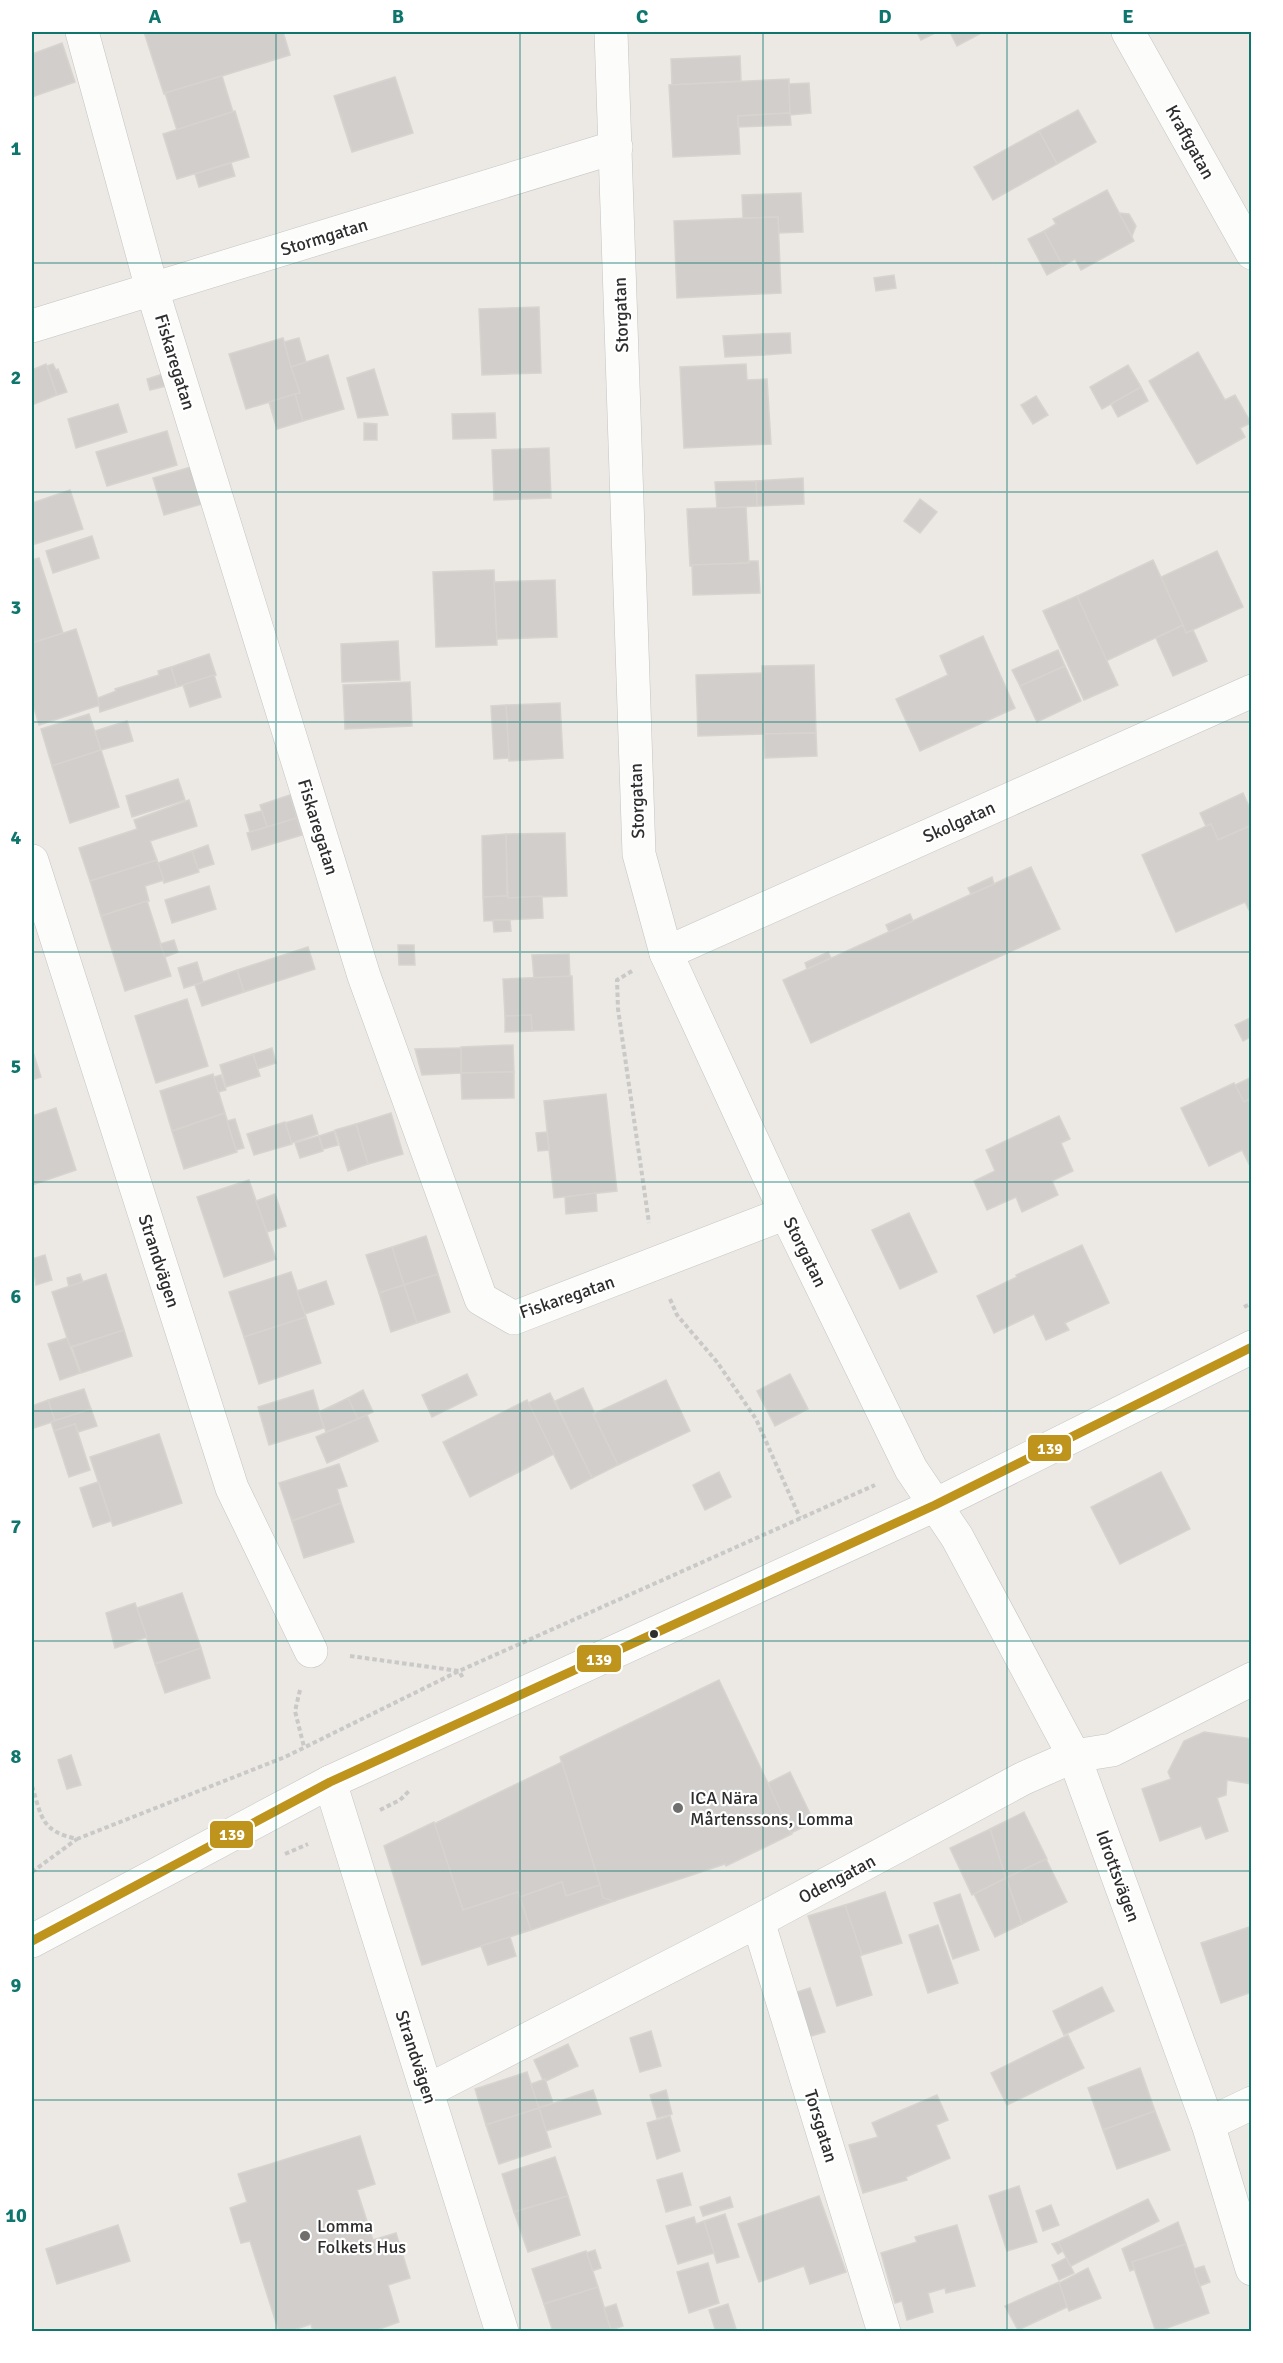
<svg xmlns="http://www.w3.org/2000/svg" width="1283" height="2363" font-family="Signika,sans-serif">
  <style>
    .building { fill: #d1cecb; stroke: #d7d4d0; stroke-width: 1.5 }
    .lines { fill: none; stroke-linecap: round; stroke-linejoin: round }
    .minor-casing { stroke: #c5c4c5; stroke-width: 34 }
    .tertiary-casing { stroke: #c5c4c5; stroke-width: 34 }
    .path { stroke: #c9c9c8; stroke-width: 4; stroke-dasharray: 4.5 3; stroke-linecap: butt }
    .minor { stroke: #fcfcfb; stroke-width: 33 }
    .tertiary { stroke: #fcfcfb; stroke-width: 33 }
    .bus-1-casing { stroke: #fff; stroke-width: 14 }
    .bus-1 { stroke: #be941c; stroke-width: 9 }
    .grid { fill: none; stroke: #0f766e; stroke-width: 1.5; stroke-opacity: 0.55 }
    .bus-dot { fill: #2e2e2e; stroke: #fff; stroke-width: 2 }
    .poi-dot { fill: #706f6e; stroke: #fff; stroke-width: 2 }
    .labels { text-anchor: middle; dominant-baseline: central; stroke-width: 4.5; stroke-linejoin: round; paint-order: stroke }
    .street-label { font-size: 18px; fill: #2e2e2e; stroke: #fff }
    .poi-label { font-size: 18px; fill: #2e2e2e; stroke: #fff; text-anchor: start }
    .line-badge { stroke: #fff; stroke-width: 2 }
    .badge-label { font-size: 16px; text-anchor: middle; font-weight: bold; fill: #fff }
    .neatline { fill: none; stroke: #0f766e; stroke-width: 2 }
    .grid-label { font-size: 20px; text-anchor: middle; font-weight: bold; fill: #0f766e }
  </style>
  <rect width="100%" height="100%" fill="#ece8e4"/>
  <!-- building -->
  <g class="building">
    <path d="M144,32H283L290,55L164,94Z"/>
    <path d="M917,32H937L921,40Z"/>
    <path d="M950,32H983L957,46Z"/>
    <path d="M62,43L75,82L32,97V54Z"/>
    <path d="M740,56L741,81L672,85L671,59Z"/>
    <path d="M222,76L233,112L177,130L165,93Z"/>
    <path d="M395,77L413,133L352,152L334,96Z"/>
    <path d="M789,79L790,113L738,116L740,154L673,157L669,85Z"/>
    <path d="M809,83L811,113L790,115L789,84Z"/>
    <path d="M1078,110L1096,142L1057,164L1039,131Z"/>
    <path d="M235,111L249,157L177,179L163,134Z"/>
    <path d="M790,113L791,125L738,127V116Z"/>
    <path d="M1039,131L1057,164L993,200L974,167Z"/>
    <path d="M231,163L235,176L199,187L195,174Z"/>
    <path d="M1107,190L1134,241L1081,270L1075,259L1063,266L1044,231L1056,224L1053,219Z"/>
    <path d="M801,193L803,232L779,233L778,217L743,218L742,195Z"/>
    <path d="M1119,213L1129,214L1136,226L1132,236Z"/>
    <path d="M778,217L781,293L677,298L674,221Z"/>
    <path d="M1044,231L1063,266L1047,275L1028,239Z"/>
    <path d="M894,275L896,288L876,291L874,278Z"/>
    <path d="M539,307L541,373L482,375L479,309Z"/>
    <path d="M790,333L791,353L764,355L762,334Z"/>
    <path d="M762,334L764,355L725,357L723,336Z"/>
    <path d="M283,338L300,393L246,409L229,354Z"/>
    <path d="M299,338L306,362L291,367L284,342Z"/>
    <path d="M1198,352L1225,400L1235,395L1251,423L1240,428L1245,437L1197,464L1149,381Z"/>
    <path d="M328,355L344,409L303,421L295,394L300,393L291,367Z"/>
    <path d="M46,364L57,395L32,405V370Z"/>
    <path d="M53,364L56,370L58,369L67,392L57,395L47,366Z"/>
    <path d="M746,364L747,380L767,379L771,444L684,448L680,367Z"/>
    <path d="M1128,365L1141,387L1102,409L1090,387Z"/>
    <path d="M374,369L388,415L358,418L347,378Z"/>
    <path d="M163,374L166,386L150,390L147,379Z"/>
    <path d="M1141,387L1148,401L1118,417L1111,404Z"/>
    <path d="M295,394L303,421L277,429L269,402Z"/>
    <path d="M1036,396L1048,415L1033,424L1021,405Z"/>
    <path d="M118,404L127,432L76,448L68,419Z"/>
    <path d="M495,413L496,438L453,439L452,414Z"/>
    <path d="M364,423L377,424V440H364Z"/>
    <path d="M167,431L177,465L107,486L96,452Z"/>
    <path d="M549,448L551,498L494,500L492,450Z"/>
    <path d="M191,467L202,504L164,515L153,478Z"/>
    <path d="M803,478L804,504L757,506L756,481Z"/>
    <path d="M756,481L757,506L717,508L715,482Z"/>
    <path d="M70,490L83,529L35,544L32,534V503Z"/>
    <path d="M920,499L937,512L920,533L904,521Z"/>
    <path d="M746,507L749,563L690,566L687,509Z"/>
    <path d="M92,536L99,558L53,573L46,551Z"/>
    <path d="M1217,551L1243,607L1186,633L1161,577Z"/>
    <path d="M39,558L63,633L32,643V560Z"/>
    <path d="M1153,560L1183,625L1106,661L1077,596Z"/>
    <path d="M749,561H758L760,593L693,595L692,565L749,563Z"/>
    <path d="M494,570L497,645L436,647L433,572Z"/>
    <path d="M555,580L557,637L497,639L494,582Z"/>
    <path d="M1077,596L1118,685L1084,700L1043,611Z"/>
    <path d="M1183,625L1186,633L1193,630L1207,661L1173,676L1156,638Z"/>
    <path d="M76,629L100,705L39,725L32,701V643Z"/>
    <path d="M983,636L1015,708L920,751L896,699L948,675L940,656Z"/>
    <path d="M398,641L400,680L342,682L341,644Z"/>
    <path d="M1058,650L1065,666L1020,686L1012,670Z"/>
    <path d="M209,654L216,675L177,687L171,667Z"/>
    <path d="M814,665L816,733L764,734L762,666Z"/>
    <path d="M1065,666L1081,701L1037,722L1020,686Z"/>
    <path d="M171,667L177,687L100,712L98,698L116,691L115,689L159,675L158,671Z"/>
    <path d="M762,673L764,734L698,736L696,675Z"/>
    <path d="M214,675L221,697L190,707L183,685Z"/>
    <path d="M410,682L412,726L345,729L343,685Z"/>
    <path d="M560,703L563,758L509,761L506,705Z"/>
    <path d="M506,705L509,758L494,759L491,706Z"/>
    <path d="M89,714L101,750L52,766L41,729Z"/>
    <path d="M127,721L133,741L101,750L95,731Z"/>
    <path d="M816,733L817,756L765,758L764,734Z"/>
    <path d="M101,750L119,807L70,823L52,766Z"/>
    <path d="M178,779L185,800L132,817L126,796Z"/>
    <path d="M1243,793L1252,813V825L1218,840L1211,824L1206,826L1200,813Z"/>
    <path d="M290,795L297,818L267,827L260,805Z"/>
    <path d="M189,800L197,826L150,841L157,860L90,881L79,848L137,829L134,820Z"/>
    <path d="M262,811L267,827L250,832L245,815Z"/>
    <path d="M297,818L302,835L252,850L247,833Z"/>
    <path d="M1211,824L1218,840L1252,825V916L1245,902L1176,932L1142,855Z"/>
    <path d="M565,833L567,896L508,898L506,834Z"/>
    <path d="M506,834L507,896L483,897L482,836Z"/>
    <path d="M208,845L214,864L198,869L192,851Z"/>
    <path d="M192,851L199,872L164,883L158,863Z"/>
    <path d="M157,860L164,880L145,886L149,901L101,916L90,881Z"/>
    <path d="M1031,867L1060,929L811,1043L783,980Z"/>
    <path d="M992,877L994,884L971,894L968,888Z"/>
    <path d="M209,886L216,909L172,923L165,900Z"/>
    <path d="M507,896L508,898L542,896L543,918L484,921L483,897Z"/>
    <path d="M147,901L171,976L125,991L101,916Z"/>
    <path d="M910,914L913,921L889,932L886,925Z"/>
    <path d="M493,920H510L511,931L494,932Z"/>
    <path d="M174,940L178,952L165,957L160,944Z"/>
    <path d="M398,945H414L415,965H399Z"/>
    <path d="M308,947L315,969L244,992L237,970Z"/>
    <path d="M828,952L831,958L807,969L805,963Z"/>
    <path d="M569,954L570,977L534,979L532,955Z"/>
    <path d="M197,962L203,982L184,988L178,968Z"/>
    <path d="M237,970L244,992L202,1006L195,985Z"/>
    <path d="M572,976L574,1030L532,1031L531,1015L505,1016L503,979Z"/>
    <path d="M187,999L208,1066L156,1083L135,1016Z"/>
    <path d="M531,1015L532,1031L505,1032V1016Z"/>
    <path d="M1250,1018L1252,1036L1243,1041L1235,1025Z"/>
    <path d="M513,1045L514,1072L461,1073V1047Z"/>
    <path d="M272,1048L276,1063L257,1069L253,1054Z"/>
    <path d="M461,1048V1073L422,1075L415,1049Z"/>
    <path d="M32,1049L41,1077L32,1080Z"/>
    <path d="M253,1054L260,1076L226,1087L220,1065Z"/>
    <path d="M514,1072V1098L462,1099L461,1073Z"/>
    <path d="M213,1074L225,1113L172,1131L160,1091Z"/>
    <path d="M221,1075L226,1090L218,1092L214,1077Z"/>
    <path d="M1252,1077V1098L1244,1102L1235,1085Z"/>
    <path d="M1234,1083L1244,1102L1252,1098V1165L1250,1166L1242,1150L1209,1166L1181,1108Z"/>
    <path d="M606,1094L617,1191L554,1198L544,1101Z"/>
    <path d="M56,1108L76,1170L32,1185V1116Z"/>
    <path d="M225,1113L237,1152L184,1169L172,1131Z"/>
    <path d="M391,1113L403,1154L368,1164L356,1124Z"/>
    <path d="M312,1115L318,1134L291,1143L285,1123Z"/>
    <path d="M1059,1116L1070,1139L1061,1143L1073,1171L1052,1181L1058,1195L1022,1212L1016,1197L987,1210L974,1181L995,1171L986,1150Z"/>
    <path d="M235,1119L244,1148L236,1150L227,1121Z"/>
    <path d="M285,1122L292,1144L254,1155L247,1134Z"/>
    <path d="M356,1124L368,1164L348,1171L335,1130Z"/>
    <path d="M334,1131L338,1145L323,1149L319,1136Z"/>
    <path d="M547,1132L549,1150L538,1151L536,1133Z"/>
    <path d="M319,1136L323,1151L300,1158L295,1143Z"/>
    <path d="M249,1180L276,1259L224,1277L197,1197Z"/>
    <path d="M596,1193L597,1211L566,1214L565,1197Z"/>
    <path d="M275,1194L286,1226L267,1232L256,1201Z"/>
    <path d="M909,1213L937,1272L900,1289L872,1230Z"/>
    <path d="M426,1236L438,1274L404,1285L392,1247Z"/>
    <path d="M1082,1245L1109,1303L1065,1323L1069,1330L1046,1340L1034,1314L994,1333L977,1296L1017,1277L1016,1275Z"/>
    <path d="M392,1247L404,1285L379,1293L366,1255Z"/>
    <path d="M45,1255L52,1280L36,1285L32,1259Z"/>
    <path d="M291,1272L306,1317L244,1337L229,1292Z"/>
    <path d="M80,1274L83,1282L69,1287L67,1278Z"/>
    <path d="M106,1274L124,1330L70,1347L52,1292Z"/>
    <path d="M438,1274L450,1312L417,1323L404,1285Z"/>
    <path d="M326,1281L334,1304L305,1314L297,1291Z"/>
    <path d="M404,1285L417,1323L391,1332L379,1293Z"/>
    <path d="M306,1317L321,1363L259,1384L244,1337Z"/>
    <path d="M124,1330L132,1356L81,1373L72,1347Z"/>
    <path d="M67,1338L80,1373L60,1380L48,1344Z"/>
    <path d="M467,1374L477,1395L432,1417L422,1395Z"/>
    <path d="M790,1374L808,1409L775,1426L757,1391Z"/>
    <path d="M666,1380L690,1431L618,1465L593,1414Z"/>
    <path d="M583,1388L595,1414H593L618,1465L592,1478L555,1401Z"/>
    <path d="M84,1389L91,1409L55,1421L48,1400Z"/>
    <path d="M313,1390L324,1428L269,1445L258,1407Z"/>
    <path d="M363,1390L373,1412L358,1419L348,1398Z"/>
    <path d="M550,1393L592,1478L571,1489L528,1403Z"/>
    <path d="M348,1398L358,1419L326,1432L319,1412Z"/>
    <path d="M48,1400L55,1421L34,1428L32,1406Z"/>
    <path d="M527,1400L554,1454L470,1497L443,1442Z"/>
    <path d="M91,1409L97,1426L78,1432L75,1424L54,1431L51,1422Z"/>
    <path d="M367,1415L378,1441L327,1463L316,1437Z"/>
    <path d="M75,1424L90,1470L69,1477L54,1431Z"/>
    <path d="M159,1434L182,1503L113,1526L90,1457Z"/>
    <path d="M339,1464L347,1486L337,1489L341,1503L292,1521L279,1483Z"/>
    <path d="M719,1472L731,1497L705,1510L693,1485Z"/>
    <path d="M1161,1472L1190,1529L1120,1564L1091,1507Z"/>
    <path d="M98,1482L111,1521L93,1527L80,1488Z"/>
    <path d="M341,1503L354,1542L304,1558L292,1521Z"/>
    <path d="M182,1593L201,1648L155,1664L137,1608Z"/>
    <path d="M135,1603L147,1637L115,1648L106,1613Z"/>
    <path d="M201,1648L210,1678L165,1693L155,1664Z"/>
    <path d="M719,1680L792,1834L726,1866L725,1864L614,1901L603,1898L560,1757Z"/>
    <path d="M1204,1732L1252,1739V1784L1227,1780L1226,1795L1217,1798L1228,1831L1206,1839L1201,1826L1160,1841L1142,1789L1171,1779L1168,1772L1184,1741Z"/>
    <path d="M71,1755L81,1785L67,1789L58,1760Z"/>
    <path d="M562,1762L600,1885L566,1896L562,1882L520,1897L518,1892L463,1910L434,1824Z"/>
    <path d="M790,1772L814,1822L791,1833L768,1783Z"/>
    <path d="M1024,1812L1047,1859L1006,1878L990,1829Z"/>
    <path d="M434,1822L463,1910L518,1892L531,1930L422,1965L384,1846Z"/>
    <path d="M990,1829L1006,1878L972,1895L950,1848Z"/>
    <path d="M1046,1859L1067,1902L1022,1924L1006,1878Z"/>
    <path d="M1006,1878L1022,1924L995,1937L974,1894Z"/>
    <path d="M562,1882L566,1896L600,1885L603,1898L614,1901L531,1930L520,1897Z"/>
    <path d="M885,1892L902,1943L862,1955L845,1905Z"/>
    <path d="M960,1894L979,1950L953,1959L934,1903Z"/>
    <path d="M845,1905L862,1955L860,1956L872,1995L837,2006L808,1916Z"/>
    <path d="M938,1925L958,1983L928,1993L909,1935Z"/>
    <path d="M1252,1926V1992L1221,2003L1201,1943Z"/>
    <path d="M510,1937L516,1956L488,1965L481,1946Z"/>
    <path d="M1102,1987L1114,2011L1064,2035L1053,2011Z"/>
    <path d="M810,1988L825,2032L804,2038L791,1994Z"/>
    <path d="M651,2031L661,2066L640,2072L630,2038Z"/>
    <path d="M1068,2035L1084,2068L1007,2105L991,2073Z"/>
    <path d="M568,2044L578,2066L546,2081L543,2080L534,2060Z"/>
    <path d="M1140,2068L1155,2111L1103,2130L1088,2088Z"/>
    <path d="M527,2072L539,2108L486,2125L475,2089Z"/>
    <path d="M545,2079L553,2103L539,2108L531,2084Z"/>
    <path d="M593,2090L601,2114L546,2131L539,2108Z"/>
    <path d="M666,2090L672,2114L657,2118L650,2095Z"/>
    <path d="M937,2095L948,2120L936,2125L950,2158L906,2177L907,2180L863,2193L849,2145L878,2137L872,2123Z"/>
    <path d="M539,2108L551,2147L499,2164L486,2125Z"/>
    <path d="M1155,2111L1170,2150L1117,2169L1103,2130Z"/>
    <path d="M670,2116L680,2151L657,2159L647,2123Z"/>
    <path d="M360,2136L375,2184L357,2190L373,2240L396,2233L410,2278L388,2285L399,2322L371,2332H313L311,2324L288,2332H279L250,2241L241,2243L230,2208L247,2202L238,2174Z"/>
    <path d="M555,2157L568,2196L514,2212L502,2174Z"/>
    <path d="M682,2173L691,2205L666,2212L657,2180Z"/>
    <path d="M1019,2186L1037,2242L1007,2251L989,2196Z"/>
    <path d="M568,2196L580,2235L528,2252L514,2212Z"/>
    <path d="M819,2196L846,2272L810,2284L804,2266L759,2282L738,2224Z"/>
    <path d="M730,2197L733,2207L703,2216L700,2207Z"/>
    <path d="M1148,2199L1159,2221L1071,2266L1058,2242Z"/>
    <path d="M1051,2205L1059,2225L1043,2231L1036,2211Z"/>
    <path d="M725,2214L739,2257L717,2263L704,2221Z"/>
    <path d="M694,2217L696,2224L704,2221L714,2253L678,2264L666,2226Z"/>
    <path d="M1178,2222L1186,2244L1132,2262L1135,2269L1130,2271L1122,2249Z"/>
    <path d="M118,2225L130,2261L57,2284L46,2249Z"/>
    <path d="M957,2225L975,2286L946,2293L945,2288L928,2293L933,2312L907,2320L902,2301L895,2303L881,2253L917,2242L915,2237Z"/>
    <path d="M1058,2242L1063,2251L1058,2254L1052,2244Z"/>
    <path d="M1186,2244L1209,2313L1156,2332L1132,2262Z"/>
    <path d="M595,2250L601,2268L592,2271L586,2253Z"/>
    <path d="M586,2251L598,2287L544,2304L532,2269Z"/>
    <path d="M1066,2258L1074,2273L1059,2280L1052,2265Z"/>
    <path d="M708,2263L719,2303L689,2313L677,2272Z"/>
    <path d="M1204,2266L1210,2282L1200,2286L1194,2269Z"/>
    <path d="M1088,2268L1101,2298L1069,2311L1059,2283Z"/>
    <path d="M1059,2282L1067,2307L1018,2330L1005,2306Z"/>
    <path d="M598,2287L611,2330L553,2332L544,2304Z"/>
    <path d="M616,2304L623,2326L611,2330L604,2308Z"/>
    <path d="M728,2304L737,2332H716L709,2310Z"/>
  </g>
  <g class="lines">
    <defs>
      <g id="minor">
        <path d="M82,32L152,289L364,976L481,1299L514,1318L786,1213"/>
        <path d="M611,32L639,854L666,953L786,1213L911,1469L957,1537L1074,1756L1208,2124L1252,2269"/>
        <path d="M1128,32L1252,253"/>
        <path d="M32,326L616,147"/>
        <path d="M32,861L232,1488L311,1651"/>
        <path d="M666,953L1252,691"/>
        <path d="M330,1782L502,2332"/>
        <path d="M758,1921L884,2332"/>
        <path d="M427,2091L758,1921L1022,1779L1074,1756L1112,1750L1252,1679"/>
        <path d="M1208,2124L1252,2103"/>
      </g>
      <path id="tertiary" d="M32,1941L330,1782L935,1505L1252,1347"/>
    </defs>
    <!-- minor casing -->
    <use href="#minor" class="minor-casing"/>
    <!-- tertiary casing -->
    <use href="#tertiary" class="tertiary-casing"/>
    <!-- path -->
    <g class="path">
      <path d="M632,971L617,980L618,1009L649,1223"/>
      <path d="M670,1299L677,1315L717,1362L756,1419L800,1518"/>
      <path d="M1244,1307L1252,1303"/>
      <path d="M350,1656L459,1671L463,1678"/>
      <path d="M300,1690L295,1711L304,1747"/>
      <path d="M32,1786C42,1818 41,1831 77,1839L285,1757L459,1671L875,1485"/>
      <path d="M380,1810L400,1800L409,1791"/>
      <path d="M285,1854L308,1844"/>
      <path d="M32,1872L77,1839"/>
    </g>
    <!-- minor -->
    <use href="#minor" class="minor"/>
    <!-- tertiary -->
    <use href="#tertiary" class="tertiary"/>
    <defs>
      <path id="bus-1" d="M32,1941L330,1782L935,1505L1252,1347"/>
    </defs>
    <!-- bus-1 casing -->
    <use href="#bus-1" class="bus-1-casing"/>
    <!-- bus-1 -->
    <use href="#bus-1" class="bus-1"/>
  </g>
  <!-- grid -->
  <path class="grid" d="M276,32V2332M520,32V2332M763,32V2332M1007,32V2332M32,263H1252M32,492H1252M32,722H1252M32,952H1252M32,1182H1252M32,1411H1252M32,1641H1252M32,1871H1252M32,2100H1252"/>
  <!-- markers -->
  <circle class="bus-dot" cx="654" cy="1634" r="5"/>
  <g class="poi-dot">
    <circle cx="678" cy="1808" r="6"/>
    <circle cx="305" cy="2236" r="6"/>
  </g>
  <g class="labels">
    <!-- street labels -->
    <g class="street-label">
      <text transform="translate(1190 142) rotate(61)">Kraftgatan</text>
      <text transform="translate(324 237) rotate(-17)">Stormgatan</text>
      <text transform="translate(621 315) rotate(-92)">Storgatan</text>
      <text transform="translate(175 362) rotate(73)">Fiskaregatan</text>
      <text transform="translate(637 801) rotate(-92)">Storgatan</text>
      <text transform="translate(959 822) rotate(-24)">Skolgatan</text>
      <text transform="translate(318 827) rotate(73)">Fiskaregatan</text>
      <text transform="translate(805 1252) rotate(64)">Storgatan</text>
      <text transform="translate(159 1261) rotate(72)">Strandvägen</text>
      <text transform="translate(567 1297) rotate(-19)">Fiskaregatan</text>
      <text transform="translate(1118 1876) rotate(70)">Idrottsvägen</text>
      <text transform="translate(837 1879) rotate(-28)">Odengatan</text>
      <text transform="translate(416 2057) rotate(72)">Strandvägen</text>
      <text transform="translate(821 2126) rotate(73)">Torsgatan</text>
    </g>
    <!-- poi labels -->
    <g class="poi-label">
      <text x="690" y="1798">ICA Nära<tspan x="690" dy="21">Mårtenssons, Lomma</tspan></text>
      <text x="317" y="2226">Lomma<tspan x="317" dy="21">Folkets Hus</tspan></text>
    </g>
  </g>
  <g class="line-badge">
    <rect x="1027" y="1434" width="45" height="28" rx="6" fill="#be941c"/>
    <rect x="576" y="1644" width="46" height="29" rx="6" fill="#be941c"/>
    <rect x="209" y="1820" width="45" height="29" rx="6" fill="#be941c"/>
  </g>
  <g class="badge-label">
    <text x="1050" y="1454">139</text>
    <text x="599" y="1665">139</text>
    <text x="232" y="1840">139</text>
  </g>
  <!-- border -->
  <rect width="1283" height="2363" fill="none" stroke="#ffffff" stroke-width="66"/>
  <rect x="33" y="33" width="1217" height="2297" class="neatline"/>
  <g class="grid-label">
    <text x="155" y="23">A</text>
    <text x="398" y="23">B</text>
    <text x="642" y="23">C</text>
    <text x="885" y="23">D</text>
    <text x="1128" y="23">E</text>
    <text x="16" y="155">1</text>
    <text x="16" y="384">2</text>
    <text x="16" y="614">3</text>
    <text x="16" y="844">4</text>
    <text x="16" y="1073">5</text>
    <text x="16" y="1303">6</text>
    <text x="16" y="1533">7</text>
    <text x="16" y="1763">8</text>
    <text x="16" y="1992">9</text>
    <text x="16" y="2222">10</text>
  </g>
</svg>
